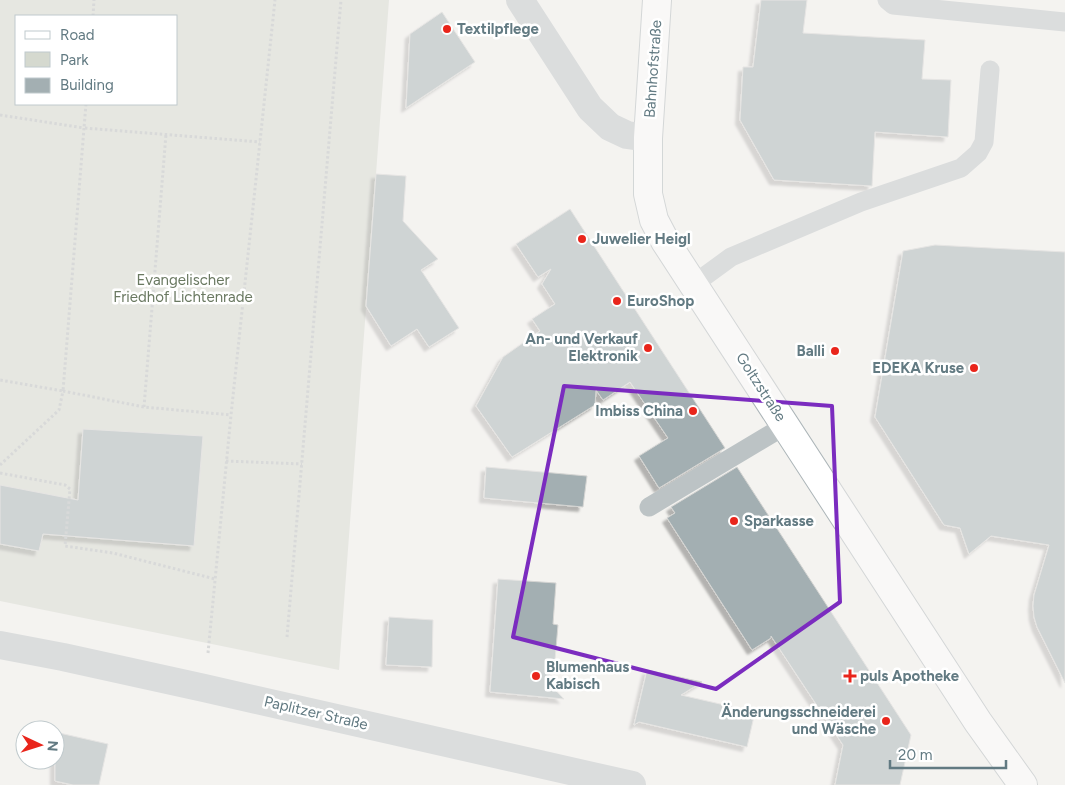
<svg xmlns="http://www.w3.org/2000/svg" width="1065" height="785" font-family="Figtree,sans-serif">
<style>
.green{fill:#d5d9cf;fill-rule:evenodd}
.building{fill:#a3afb2;stroke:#d5d5d3;filter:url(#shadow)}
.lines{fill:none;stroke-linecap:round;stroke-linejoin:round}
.secondary-casing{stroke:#acb5b8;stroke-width:30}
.path{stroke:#b6bbbc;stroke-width:3;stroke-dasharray:2.5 2.5;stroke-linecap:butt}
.lane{stroke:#bcc3c5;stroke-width:19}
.street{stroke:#bcc3c5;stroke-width:28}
.secondary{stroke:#fff;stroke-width:28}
.marked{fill:none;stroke:#7b2cbf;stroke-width:4;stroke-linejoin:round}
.poi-dot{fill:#e9251b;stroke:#fff;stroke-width:2}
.labels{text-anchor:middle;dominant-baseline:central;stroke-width:5;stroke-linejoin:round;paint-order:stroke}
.poi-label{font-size:15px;font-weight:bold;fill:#627a82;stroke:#fff;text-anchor:start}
.street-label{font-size:15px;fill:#627a82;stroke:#fff}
.park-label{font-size:15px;fill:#6a7961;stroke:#fff}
</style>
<defs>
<filter id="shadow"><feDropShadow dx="-4.5" dy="4.5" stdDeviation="1" flood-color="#0004"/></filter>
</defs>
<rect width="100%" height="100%" fill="#f4f3f0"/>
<path class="green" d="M0,0h389l-50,670 -339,-69zM16,16h160v88h-160z"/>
<g class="building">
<polygon points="761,0 807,0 803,33 925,40 922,79 951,80 948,137 875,132 872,186 774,180 740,120 743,67 753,67"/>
<polygon points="442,12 475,62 406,108 410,34"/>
<polygon points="376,174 406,176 403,221 438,259 421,270 459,328 429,347 417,329 391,346 366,306"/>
<polygon points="570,209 725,448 659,488 639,456 668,438 630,382 603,400 596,390 595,405 512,457 476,406 503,357 540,331 532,319 555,304 542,284 551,269 538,277 516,244"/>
<polygon points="935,245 1065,252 1065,683 1037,627 1034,617 1033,606 1034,595 1049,545 991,536 969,554 960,528 944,525 875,417 903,251"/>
<polygon points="83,429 203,436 194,546 43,534 39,551 0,544 0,485 78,500"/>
<polygon points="486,467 587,476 583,507 484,498"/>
<polygon points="737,467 911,735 900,785 835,785 843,745 771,636 771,638 752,650 667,518 675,513 671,507"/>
<polygon points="498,579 556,583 553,624 558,625 554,672 545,679 564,699 490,692"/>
<polygon points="389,617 433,620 432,667 386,665"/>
<polygon points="647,670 702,682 681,695 755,712 747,747 639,722 634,725"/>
<polygon points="55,732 108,744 99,785 73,785 55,781"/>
</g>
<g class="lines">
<defs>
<polyline id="secondary" points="657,0 648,138 648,194 654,220 665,241 978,722 1023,785"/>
</defs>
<use href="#secondary" class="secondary-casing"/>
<g class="path">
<polyline points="93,16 94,0"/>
<polyline points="86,104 84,128 260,142"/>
<polyline points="0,115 84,128 63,391 0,380"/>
<polyline points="144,407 166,134"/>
<polyline points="226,461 302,464"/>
<polyline points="0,465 59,410 63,391 144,407 231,415"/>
<polyline points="0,473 65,485 70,489 65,546 113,553 215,579"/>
<polyline points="287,637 341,0"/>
<polyline points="208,653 231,415 275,0"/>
</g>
<g class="lane">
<polyline points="887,0 893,5 1065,22"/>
<polyline points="694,284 731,257 861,202 961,168 978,153 984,142 990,70"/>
<polyline points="649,507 786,425"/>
</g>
<g class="street">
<polyline points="520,0 590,108 610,127 627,135 648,138"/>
<polyline points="0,645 63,657 204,688 632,785"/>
</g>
<use href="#secondary" class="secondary"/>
</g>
<path d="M0 0H1065V785H0ZM564,386l268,20 8,196 -124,87 -203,-52z" fill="#f4f3f0" fill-opacity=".55" fill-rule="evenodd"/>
<path class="marked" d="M564,386l268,20 8,196 -124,87 -203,-52z"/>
<g class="poi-dot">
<circle cx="447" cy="29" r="5"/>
<circle cx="582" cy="239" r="5"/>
<circle cx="617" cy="301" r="5"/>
<circle cx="648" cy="348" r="5"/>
<circle cx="835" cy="351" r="5"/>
<circle cx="974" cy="368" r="5"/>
<circle cx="693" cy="411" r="5"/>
<circle cx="734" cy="521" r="5"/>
<circle cx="536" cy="676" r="5"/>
<path d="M847.5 668.5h5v5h5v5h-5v5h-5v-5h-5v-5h5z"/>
<circle cx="886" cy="721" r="5"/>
</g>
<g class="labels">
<g class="poi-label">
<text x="457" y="29">Textilpflege</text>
<text x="592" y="239">Juwelier Heigl</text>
<text x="627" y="301">EuroShop</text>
<text x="638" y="339" text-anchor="end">An- und Verkauf<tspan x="638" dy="17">Elektronik</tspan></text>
<text x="825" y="351" text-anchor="end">Balli</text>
<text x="964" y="368" text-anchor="end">EDEKA Kruse</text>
<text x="683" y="411" text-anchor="end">Imbiss China</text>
<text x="744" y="521">Sparkasse</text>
<text x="546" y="667">Blumenhaus<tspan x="546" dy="17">Kabisch</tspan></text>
<text x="860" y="676">puls Apotheke</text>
<text x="876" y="712" text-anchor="end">Änderungsschneiderei<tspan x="876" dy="17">und Wäsche</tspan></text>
</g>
<g class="street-label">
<text transform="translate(653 69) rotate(-86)">Bahnhofstraße</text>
<text transform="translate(761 387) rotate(57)">Goltzstraße</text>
<text transform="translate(316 713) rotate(13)">Paplitzer Straße</text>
</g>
<g class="park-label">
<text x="183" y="280">Evangelischer<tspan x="183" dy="17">Friedhof Lichtenrade</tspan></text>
</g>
</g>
<rect x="15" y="15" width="162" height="90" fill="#ffffff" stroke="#c0cacd"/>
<rect x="25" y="31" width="25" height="8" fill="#ffffff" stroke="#c0cacd"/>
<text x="60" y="40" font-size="15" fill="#627a82">Road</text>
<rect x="25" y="52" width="25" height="15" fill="#d5d9cf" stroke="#c0cacd"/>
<text x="60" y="65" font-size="15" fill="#627a82">Park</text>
<rect x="25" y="78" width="25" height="15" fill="#a3afb2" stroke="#c0cacd"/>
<text x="60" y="90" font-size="15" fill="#627a82">Building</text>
<g transform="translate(40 745) rotate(94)"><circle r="24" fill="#ffffff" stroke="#c0cacd"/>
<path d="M0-4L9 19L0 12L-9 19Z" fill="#e9251b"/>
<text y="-8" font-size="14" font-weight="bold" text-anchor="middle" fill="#627a82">N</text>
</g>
<path d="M890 760v8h116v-8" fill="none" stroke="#627a82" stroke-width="2.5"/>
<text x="898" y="760" font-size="15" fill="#627a82" stroke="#ffffff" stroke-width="4" paint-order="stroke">20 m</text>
</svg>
